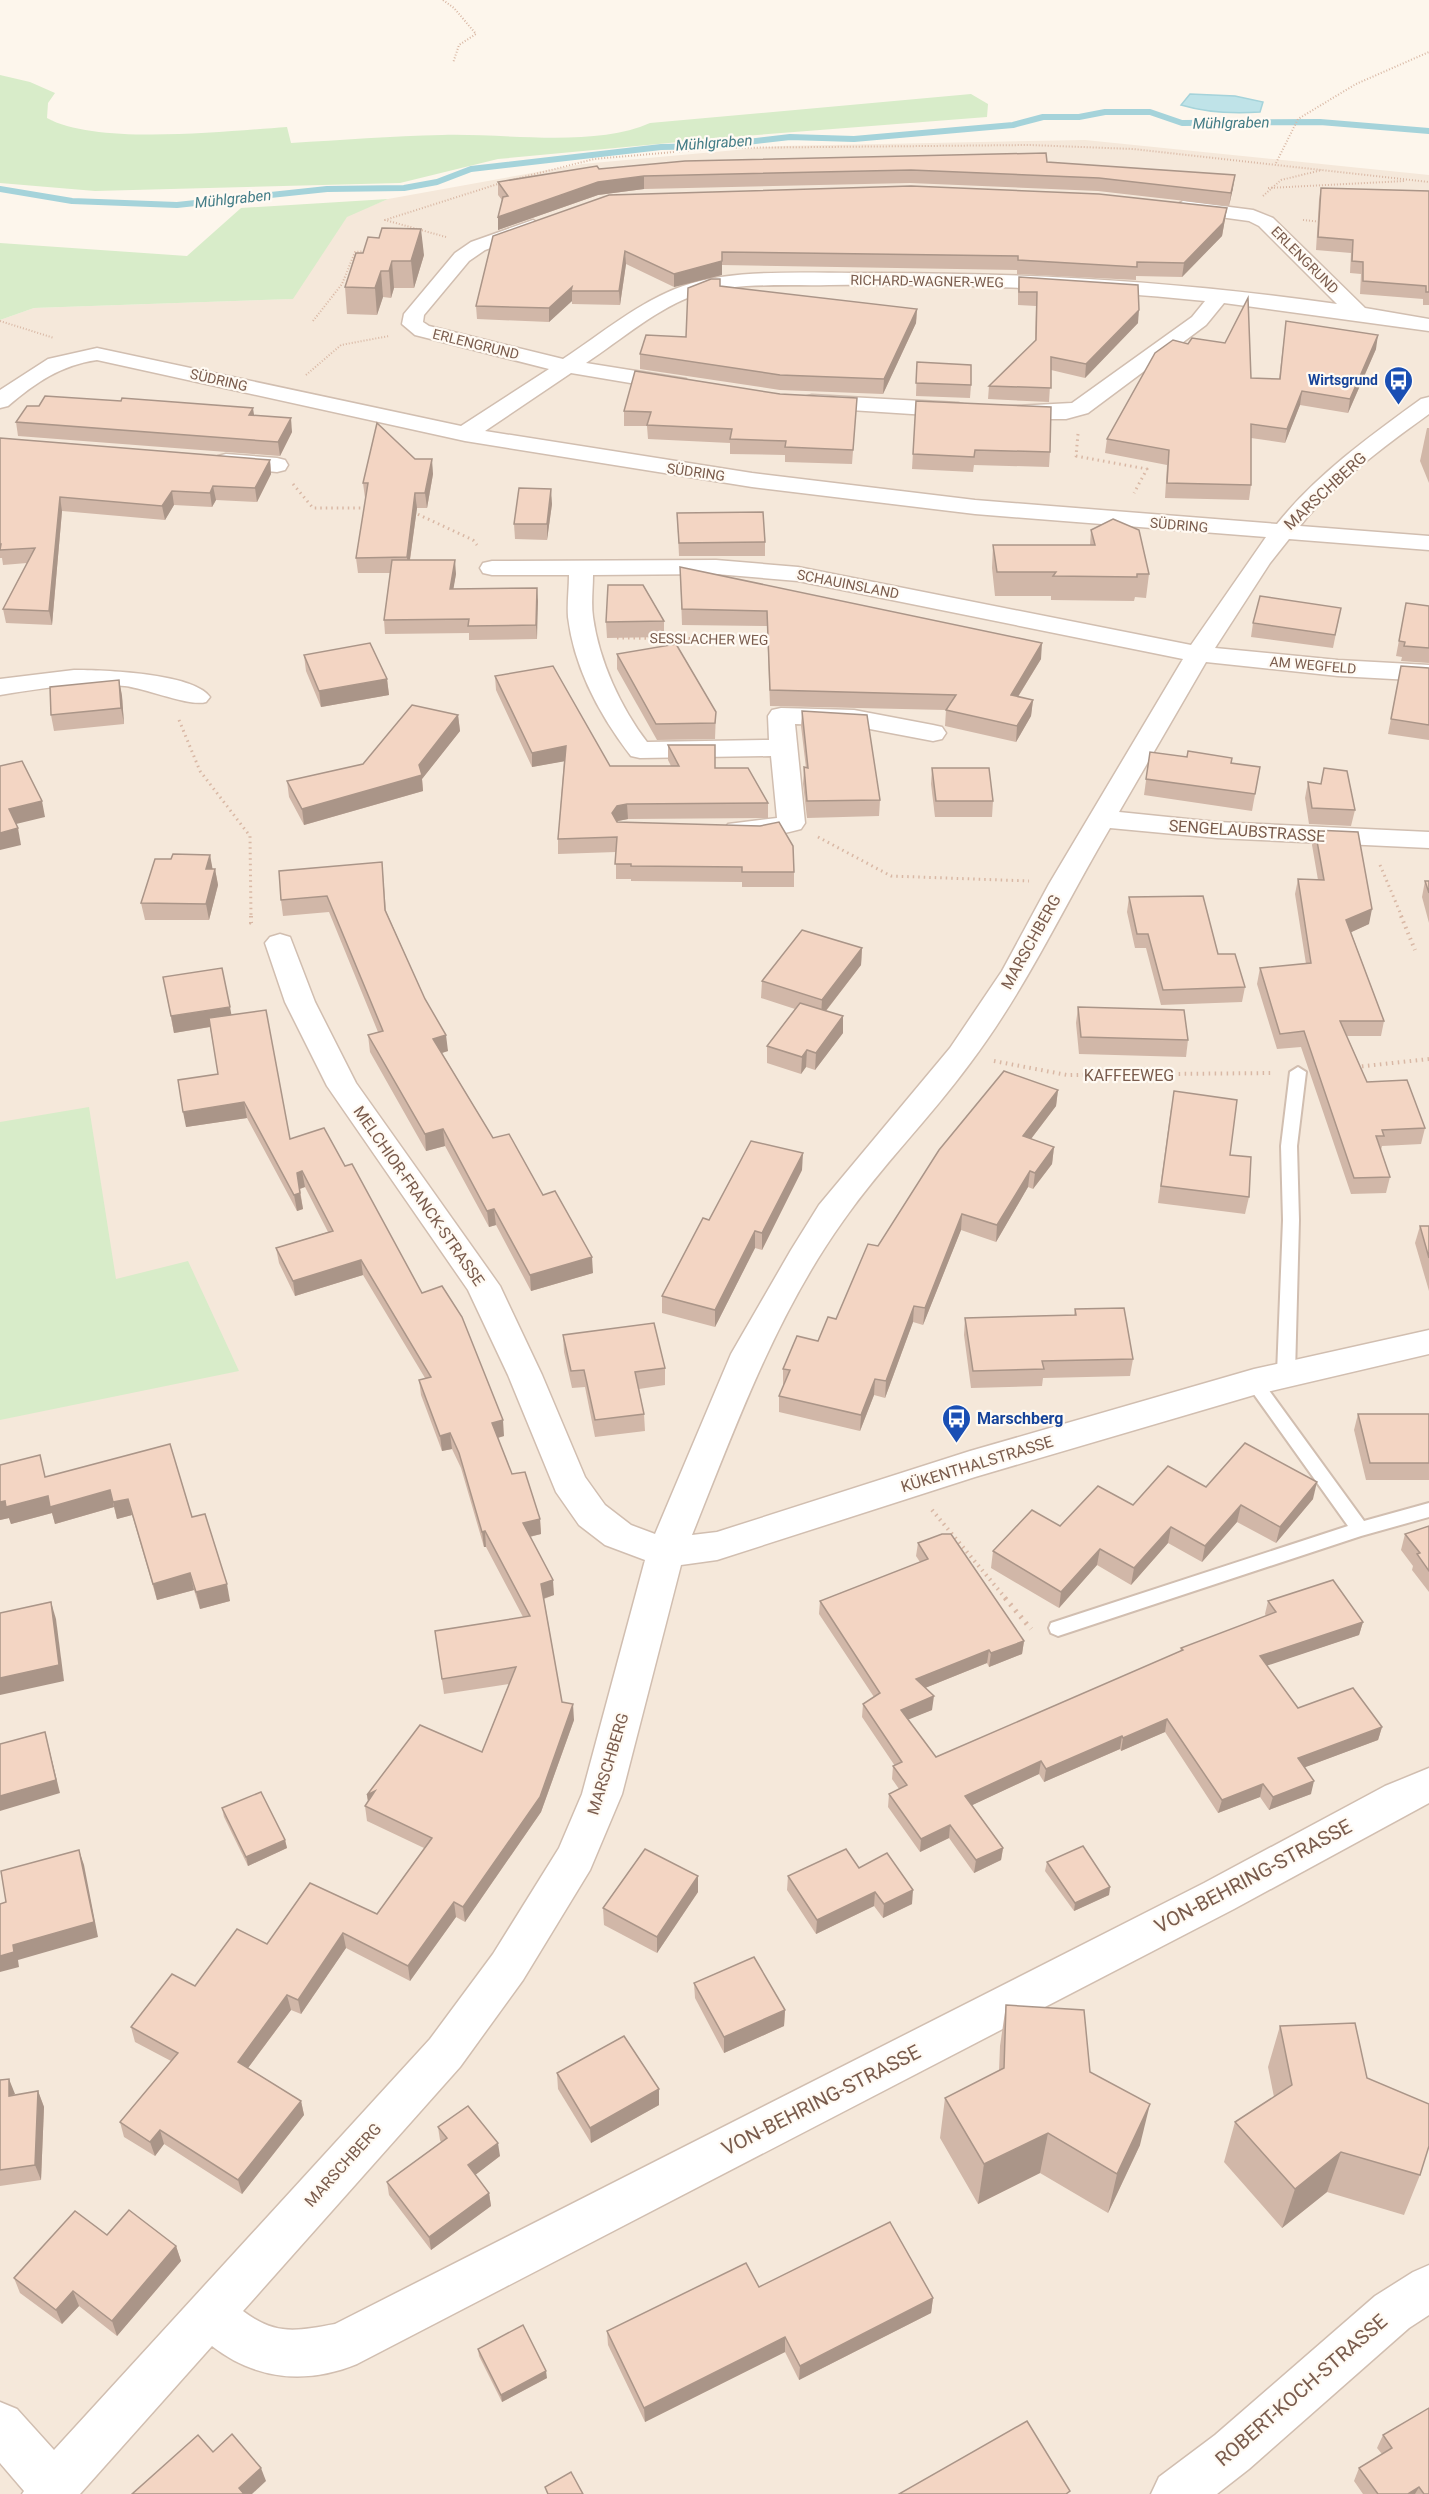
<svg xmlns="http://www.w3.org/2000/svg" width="1429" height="2494" font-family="Roboto,sans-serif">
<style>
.residential{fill:#f5e8da}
.green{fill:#d8ecc9}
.water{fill:#bfe3e8;stroke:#a5d3da;stroke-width:1.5}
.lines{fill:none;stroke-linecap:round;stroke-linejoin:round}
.stream{stroke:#a5d3da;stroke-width:6}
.service-casing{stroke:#d1beb0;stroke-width:4}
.minor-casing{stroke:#d1beb0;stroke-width:3}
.path-far3{stroke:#d9b8a5;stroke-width:2;stroke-dasharray:1 2;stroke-linecap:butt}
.path-far2{stroke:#d9b8a5;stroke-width:3;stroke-dasharray:1.5 4;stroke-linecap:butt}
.path-far1{stroke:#d9b8a5;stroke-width:4;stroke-dasharray:1.5 4.5;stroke-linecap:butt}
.path{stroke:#d9b8a5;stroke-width:5;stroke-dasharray:2 6;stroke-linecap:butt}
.service{fill:#fff;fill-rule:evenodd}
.minor{fill:#fff;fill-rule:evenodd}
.wall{fill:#d1b7a8}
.shaded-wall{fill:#aa9588}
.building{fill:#f3d5c3;stroke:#aa9588;stroke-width:1.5}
.labels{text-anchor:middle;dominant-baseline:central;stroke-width:4.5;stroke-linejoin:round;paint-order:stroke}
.far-street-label{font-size:14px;fill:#7a5c4d;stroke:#fffaf3}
.far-transit-label{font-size:14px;font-weight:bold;fill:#164399;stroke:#fffaf3;text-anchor:end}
.far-water-label{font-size:15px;font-style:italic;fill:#437c86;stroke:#fffaf3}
.street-label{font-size:16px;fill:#7a5c4d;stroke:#fffaf3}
.transit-label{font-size:16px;font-weight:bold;fill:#164399;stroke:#fffaf3;text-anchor:start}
.near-street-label{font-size:20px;fill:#7a5c4d;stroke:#fffaf3}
</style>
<rect width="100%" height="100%" fill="#fdf6ec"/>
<polygon class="residential" points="1085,140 1429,175 1429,2494 0,2494 0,320 34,308 292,299 347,216 388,199 582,164 780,146"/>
<g class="green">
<path d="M0,75l30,7 25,11 -7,10 -1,15c50,28 181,13 240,9l4,16c50,-3 101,-7 151,-8 62,-2 153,13 208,-12l321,-29 17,10 -1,13 -243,19 -246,23 -98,24 -305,8 -95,-8z"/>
<polygon points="388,199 347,217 293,299 34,308 0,320 0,243 187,256 241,208"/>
<polygon points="89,1107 116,1279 188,1261 239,1371 0,1420 0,1122"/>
</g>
<path class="water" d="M1190,94l45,2 28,6 -3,10c-27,2 -52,1 -79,-7z"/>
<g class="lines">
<polyline class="stream" points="0,189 72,201 177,205 327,189 404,188 437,182 471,169 661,147 714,146 790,137 854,139 1013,125 1043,117 1079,117 1105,112 1150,112 1182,123 1320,122 1429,131"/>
<defs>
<g id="service">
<polygon points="1298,1067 1306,1072 1297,1146 1299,1220 1295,1374 1292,1378 1280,1378 1277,1374 1283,1220 1281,1146 1290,1072"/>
<polygon points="1254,1376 1260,1378 1364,1521 1429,1503 1429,1517 1361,1536 1058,1636 1051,1633 1049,1628 1051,1623 1348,1526 1248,1386 1245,1382 1248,1378"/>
</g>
<g id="minor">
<path d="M1183,201l70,9 20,8 92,90 64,11v12l-205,-28 -18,22 -118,88 -22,6h-59l-8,-2 -3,-5 3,-5 73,-4 120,-86 13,-16c-125,-13 -250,-17 -376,-16 -39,1 -94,-3 -131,9 -40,13 -77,46 -112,69l100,16 3,5 -3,5 -8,2 -107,-18 -86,58 267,42 223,27 302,24c39,-49 93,-88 144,-125l8,-2v17c-43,31 -96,70 -129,112l129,10v14l-140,-11 -19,24 -55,85 123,12 91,5v16l-91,-5 -132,-14 -87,150 98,10 212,10v16l-212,-10 -107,-10c-46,78 -84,161 -139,234 -40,55 -89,103 -128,159 -68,95 -108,207 -151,314l25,-3 253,-81 284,-82 175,-39v24l-175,41 -279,82 -258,83 -36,5 -59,229 -32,76 -67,110 -63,87 -217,244c33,25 53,20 92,13l869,-441 181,-97 44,-18v35l-195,106 -877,455c-51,21 -101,16 -145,-18l-132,148h-58l2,-3 -24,-28v-61l17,7 37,41 376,-411 63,-85 66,-106 23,-54 63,-234 -40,-15 -26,-20 -23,-33 -48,-117 -40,-85 -141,-204 -42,-84 -20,-59 5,-6 10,-3 10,3 25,65 41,81 144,203 42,89 43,102 20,28 26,20 24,9 76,-180 60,-104 28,-45 131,-157 52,-77 47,-87 134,-225 -385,-78 -82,-7 -123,1c0,14 -2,28 0,42 6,44 28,91 54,125l122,-2 -1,-24 4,-6 9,-2 73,2 79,15 9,2 4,6 -4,6 -9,2 -79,-15 -59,-2 10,99 -4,6c-24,6 -48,13 -73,7l-4,-6 4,-6 49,-6 -6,-62 -131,2 -9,-2c-31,-40 -57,-89 -63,-139 -1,-14 1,-28 1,-42h-77l-9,-2 -3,-5 3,-5 9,-2 224,-1 82,7 393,78 75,-108 -291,-23 -223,-27 -287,-46 -368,-81c-36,5 -62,23 -89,46l-8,2v-18l48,-31 49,-11 364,78 88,-57 -134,-34 -13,-11 2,-10 51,-61 16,-11 62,-22 10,6 -3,4 -55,20 -16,11 -45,54 -1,7 6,4 134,33c38,-25 77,-58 120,-73 47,-17 121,-13 171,-13 162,-1 323,8 483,31l-78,-78 -10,-5 -73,-10 -3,-4z"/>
<polygon points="812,395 958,403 966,405 969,410 966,415 958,417 804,407 801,402 804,397"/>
<polygon points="226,454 277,458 285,460 288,465 285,470 277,472 218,466 215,461 218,456"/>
<path d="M74,670c29,0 119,3 136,27l-4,5c-16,5 -58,-13 -81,-16 -42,-4 -84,2 -125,9v-16z"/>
<polygon points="1429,2265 1429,2315 1409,2328 1249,2469 1217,2494 1151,2494 1159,2477 1215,2435 1375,2296 1413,2272"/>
</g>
</defs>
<use href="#service" class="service-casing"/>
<use href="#minor" class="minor-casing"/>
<g class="path-far3">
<polyline points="443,0 454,8 476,34 459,45 453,63"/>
<polyline points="1276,163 1298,119 1356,84 1429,52"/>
<polyline points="508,181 594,159 720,148 1030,145 1133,149 1429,182"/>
<polyline points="1268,188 1405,181"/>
<polyline points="1263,196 1281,180 1322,170"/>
<polyline points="1303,220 1323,222"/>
<polyline points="446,237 385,220 501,183"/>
<polyline points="0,321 54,338"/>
<polyline points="313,321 342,284 355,252 366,251"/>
<polyline points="306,375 341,345 389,336"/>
</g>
<g class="path-far2">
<polyline points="1078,434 1076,456 1147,469 1134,493"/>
<polyline points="293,484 313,508 367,508"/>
<polyline points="413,512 473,540 477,545"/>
<polyline points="617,638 771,639"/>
<polyline points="179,720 200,771 250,836 251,917"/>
<polyline points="818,837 891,876 1029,881"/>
<polyline points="1380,865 1402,917"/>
</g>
<g class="path-far1">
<polyline points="251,916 251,923 255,926"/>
<polyline points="1401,916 1415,950"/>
<polyline points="994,1061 1067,1075 1271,1073"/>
<polyline points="1356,1067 1429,1059"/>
<polyline points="932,1510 1007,1600"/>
</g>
<polyline class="path" points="1005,1598 1031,1629"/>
<use href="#service" class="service"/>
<use href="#minor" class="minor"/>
</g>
<g class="wall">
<polygon points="1047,162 1233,188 1229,206 1098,191 910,183 644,189 598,195 498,230 498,217 502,200 498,195 498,182 599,169"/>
<polygon points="1321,188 1429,191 1429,305 1423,305 1423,299 1360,294 1361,274 1350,273 1351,253 1316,250 1319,200"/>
<polygon points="1227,208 1222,236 1182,277 1136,276 1136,280 1017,274 1017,270 722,265 722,275 674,287 626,264 620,305 572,304 572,301 549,322 477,319 476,306 493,236"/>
<polygon points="356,253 424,255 414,288 394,288 391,298 383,297 377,315 347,314 345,287"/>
<polygon points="1019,277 1138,323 1085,378 1051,370 1049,402 988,399 989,386 1035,341 1036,306 1018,305 1018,290"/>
<polygon points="720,287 917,309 916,323 883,394 780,390 640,369 640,354 686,337"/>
<polygon points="1286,321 1376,349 1348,413 1300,405 1285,443 1251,438 1251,485 1249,500 1165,498 1167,465 1105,453 1107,439 1251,378 1279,379"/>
<polygon points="917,362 971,385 970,398 916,396"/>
<polygon points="916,401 1050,452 1049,467 974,465 973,472 912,469"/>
<polygon points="624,411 856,412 852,464 785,462 785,455 730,454 730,443 648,439 647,426 624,426"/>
<polygon points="254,416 292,432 280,456 18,436 16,422"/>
<polygon points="1427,428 1429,428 1429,483 1420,461"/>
<polygon points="0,438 270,460 271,474 257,502 216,500 212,507 174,505 165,520 62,511 52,625 6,623 3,609 27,563 3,565 2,558 0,558"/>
<polygon points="415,459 433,474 427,508 417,508 410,560 456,574 453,589 537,588 537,639 469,640 469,633 385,634 384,620 390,573 358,573 356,558 366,498 365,498 363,483"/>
<polygon points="552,504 547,540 515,539 514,524"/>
<polygon points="677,513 765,542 765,556 679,556"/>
<polygon points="1091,530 1149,574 1146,598 1135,597 1134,601 1051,600 1051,596 995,596 992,568 993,545 1090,545"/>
<polygon points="680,567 1041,659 1018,697 1033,700 1031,716 1016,742 945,726 946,710 770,706 767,626 682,625"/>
<polygon points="1406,603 1429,606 1429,663 1401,661 1402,657 1396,656"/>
<polygon points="1341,608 1333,648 1251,637 1253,623"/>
<polygon points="664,621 664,637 607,638 606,622"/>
<polygon points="617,654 716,712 715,739 657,740 617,669"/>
<polygon points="304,655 387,679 389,695 321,707 306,671"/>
<polygon points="1401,666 1429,668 1429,740 1388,734"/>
<polygon points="495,676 610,766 671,766 668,760 668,745 715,768 768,803 768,818 628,819 618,821 617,822 794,872 794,887 742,887 742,882 631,881 631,879 616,879 616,852 558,854 558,839 564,761 532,767 496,690"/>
<polygon points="119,680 122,696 124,724 54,731 51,715"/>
<polygon points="802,711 880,800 879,816 807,818 803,784 804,767 806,768 801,726"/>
<polygon points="458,715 460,731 422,779 423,791 304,825 289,797 287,781 363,764"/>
<polygon points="1150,752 1260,767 1252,811 1144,795"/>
<polygon points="932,768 993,801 992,817 935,817 931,784"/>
<polygon points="1324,768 1355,810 1351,826 1309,824 1305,798 1308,782 1321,784"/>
<polygon points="1315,830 1369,924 1351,932 1384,1021 1381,1036 1347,1036 1367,1082 1425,1128 1421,1144 1382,1146 1381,1150 1390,1177 1386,1193 1351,1194 1301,1047 1277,1049 1257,984 1260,968 1306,964 1295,894 1298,879 1318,880 1312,845"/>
<polygon points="210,855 212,869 215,869 218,885 209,920 145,920 141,903 171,859"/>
<polygon points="382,862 386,911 448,1051 442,1053 493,1138 543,1195 593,1273 531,1291 496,1225 489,1227 445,1146 426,1151 370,1052 368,1035 378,1032 329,912 283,916 281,900"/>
<polygon points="1425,881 1429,881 1429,923 1422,897"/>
<polygon points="1129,897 1245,987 1242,1002 1161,1005 1146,948 1135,948 1127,912"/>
<polygon points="862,948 861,965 826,1011 843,1033 815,1070 806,1067 801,1074 767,1063 767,1046 795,1009 761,998 762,981"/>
<polygon points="163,977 231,1015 290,1139 345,1166 422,1293 504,1436 498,1438 512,1474 540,1519 541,1534 530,1537 554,1595 544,1599 562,1702 574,1720 541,1812 465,1922 456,1917 410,1981 346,1948 301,2014 291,2010 248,2068 301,2101 304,2115 242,2194 164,2144 155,2156 124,2137 120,2122 171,2061 135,2042 131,2027 195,1986 267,1944 377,1914 424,1848 367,1821 365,1806 368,1801 367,1795 482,1752 509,1684 444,1694 435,1631 523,1617 486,1547 484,1547 461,1468 452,1449 442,1451 421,1395 419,1380 425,1378 363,1275 295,1296 279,1263 276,1248 328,1232 305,1187 300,1189 303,1209 297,1211 247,1118 186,1127 218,1074 210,1027 174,1033"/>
<polygon points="1078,1007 1188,1040 1186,1057 1079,1054 1076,1023"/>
<polygon points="1058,1090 1056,1106 1031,1139 1054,1147 1052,1164 1033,1189 1028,1187 996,1242 961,1230 923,1325 913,1322 885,1398 874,1395 860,1431 779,1412 779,1396 784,1386 783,1385 783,1369 818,1341 836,1319 878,1246"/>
<polygon points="1171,1108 1249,1197 1245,1214 1158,1203"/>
<polygon points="802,1170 762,1250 755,1248 715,1327 662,1313 662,1296 709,1220"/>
<polygon points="1420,1226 1429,1226 1429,1291 1415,1243"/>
<polygon points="1075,1309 1133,1359 1130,1376 1043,1378 1042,1386 971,1388 964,1335 965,1318 1074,1315"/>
<polygon points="563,1335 665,1368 665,1385 639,1389 644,1414 645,1431 595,1437 585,1387 572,1388 564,1352"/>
<polygon points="1358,1414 1429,1414 1429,1480 1366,1480 1354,1430"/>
<polygon points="0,1465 45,1477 192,1517 230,1601 200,1609 194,1590 157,1600 132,1515 117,1519 114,1507 55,1524 52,1513 11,1524 9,1518 0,1520"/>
<polygon points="1206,1487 1313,1499 1276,1543 1237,1522 1202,1562 1168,1543 1131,1585 1097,1565 1059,1608 991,1568 993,1551 1060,1526 1133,1505"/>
<polygon points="1429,1526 1429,1592 1412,1570 1413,1566 1401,1550 1405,1534"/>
<polygon points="918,1543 1024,1641 1022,1654 989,1667 987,1663 925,1688 932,1710 908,1719 936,1757 1180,1652 1181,1648 1266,1616 1265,1614 1268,1601 1363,1622 1359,1635 1267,1665 1298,1708 1382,1727 1378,1740 1305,1767 1311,1794 1269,1810 1260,1797 1218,1813 1165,1732 1121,1751 1120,1749 1044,1782 1039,1774 972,1805 1003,1848 1001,1860 974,1873 949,1838 920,1852 888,1807 889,1794 899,1789 892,1779 893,1766 895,1766 862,1717 863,1704 874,1697 819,1614 820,1601 920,1562 916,1556"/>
<polygon points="222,1808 285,1840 287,1848 248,1866 224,1817"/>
<polygon points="1047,1862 1110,1887 1109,1895 1074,1911 1045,1871"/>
<polygon points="859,1868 912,1904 883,1918 874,1906 816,1934 787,1890 788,1876"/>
<polygon points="698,1892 657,1953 604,1925 603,1908"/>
<polygon points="694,1983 785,2010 784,2026 724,2053 695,1998"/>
<polygon points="1006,2005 1090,2072 1140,2145 1108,2213 1040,2173 978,2204 940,2138 945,2098 999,2071 1000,2046"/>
<polygon points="1280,2026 1367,2078 1420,2175 1404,2215 1327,2192 1282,2228 1224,2162 1235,2122 1274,2097 1268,2067"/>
<polygon points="557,2073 659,2089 659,2105 591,2143 558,2089"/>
<polygon points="0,2080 15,2095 38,2091 44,2107 41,2180 0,2186"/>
<polygon points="438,2127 500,2156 475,2175 489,2193 491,2206 431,2250 389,2195 387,2182 441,2142 440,2140"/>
<polygon points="107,2235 176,2246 181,2261 117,2336 79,2306 62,2324 20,2293 14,2278"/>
<polygon points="759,2287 933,2298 931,2313 799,2380 785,2352 645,2422 608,2345 607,2331"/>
<polygon points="478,2349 547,2378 502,2402 479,2356"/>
<polygon points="1383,2435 1429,2494 1363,2494 1354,2481 1359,2468 1382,2454 1377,2448"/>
</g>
<g class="shaded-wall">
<polygon points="1235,175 1233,188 1229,206 1231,193"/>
<polygon points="644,176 644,189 598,195 498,230 498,217 598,182"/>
<polygon points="1227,208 1222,236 1182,277 1184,263"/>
<polygon points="421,229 424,255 414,288 411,261"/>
<polygon points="625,251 626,264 620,305 619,291"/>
<polygon points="722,252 722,275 674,287 674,274"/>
<polygon points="392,261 394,288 391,298 389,271"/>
<polygon points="381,271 383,297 377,315 375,288"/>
<polygon points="572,287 572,301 549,322 549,308"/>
<polygon points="917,309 916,323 883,394 884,379"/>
<polygon points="1139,310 1138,323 1085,378 1086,364"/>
<polygon points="1378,335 1376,349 1348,413 1350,399"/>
<polygon points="1302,391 1300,405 1285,443 1287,429"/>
<polygon points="253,408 255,421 249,415"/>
<polygon points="291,418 292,432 280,456 278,442"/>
<polygon points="432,459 433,474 427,508 425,493"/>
<polygon points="270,460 271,474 257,502 255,488"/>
<polygon points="213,486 216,500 212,507 210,493"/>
<polygon points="551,489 552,504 547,540 547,524"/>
<polygon points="172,491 174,505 165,520 162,506"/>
<polygon points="415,493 417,508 408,573 407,557"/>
<polygon points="60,497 62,511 52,625 49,611"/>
<polygon points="455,560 456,574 451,603 450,589"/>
<polygon points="537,588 538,601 537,639 536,625"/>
<polygon points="1042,643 1041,659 1009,711 1011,695"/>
<polygon points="387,679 389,695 321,707 319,691"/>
<polygon points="119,680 122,696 124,724 121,708"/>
<polygon points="1033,700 1031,716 1016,742 1017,726"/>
<polygon points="458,715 460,731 422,779 423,791 304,825 302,809 419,765"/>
<polygon points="566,746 566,761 532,767 532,753"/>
<polygon points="42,801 45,817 12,825 9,809"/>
<polygon points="627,804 628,819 618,821 612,828 612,813 617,806"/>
<polygon points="18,828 21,845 0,850 0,833"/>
<polygon points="210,855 213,871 206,869"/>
<polygon points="215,869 218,885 209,920 206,904"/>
<polygon points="1372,909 1369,924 1343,936 1346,920"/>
<polygon points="862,948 861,965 821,1017 822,1000"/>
<polygon points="230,1007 233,1023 174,1033 171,1016"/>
<polygon points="843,1016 843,1033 815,1070 816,1053"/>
<polygon points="446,1035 448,1051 435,1055 433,1039"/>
<polygon points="807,1050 806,1067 801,1074 802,1057"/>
<polygon points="1058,1090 1056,1106 1021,1152 1023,1136"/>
<polygon points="244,1102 247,1118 186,1127 183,1112"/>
<polygon points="443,1129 445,1146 426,1151 425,1134"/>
<polygon points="1054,1147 1052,1164 1033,1189 1035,1173"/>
<polygon points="803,1153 802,1170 762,1250 762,1233"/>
<polygon points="302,1171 305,1187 299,1189 297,1173"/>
<polygon points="1030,1171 1028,1187 996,1242 997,1225"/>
<polygon points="300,1193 303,1209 297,1211 294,1195"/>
<polygon points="494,1209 496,1225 489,1227 487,1211"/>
<polygon points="962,1214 961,1230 923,1325 925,1308"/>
<polygon points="755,1231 755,1248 715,1327 715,1310"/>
<polygon points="592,1257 593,1273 531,1291 530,1275"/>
<polygon points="361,1260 363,1275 295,1296 293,1281"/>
<polygon points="914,1306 913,1322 885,1398 886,1381"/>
<polygon points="875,1379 874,1395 860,1431 861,1415"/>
<polygon points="503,1420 504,1436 493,1439 492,1423"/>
<polygon points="450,1433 452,1449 442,1451 440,1436"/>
<polygon points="1317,1482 1313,1499 1276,1543 1280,1527"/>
<polygon points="110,1490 114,1507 55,1524 52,1513 11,1524 9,1518 0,1520 0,1502 48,1496"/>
<polygon points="128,1499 132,1515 117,1519 113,1502"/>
<polygon points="1241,1505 1237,1522 1202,1562 1205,1546"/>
<polygon points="540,1519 541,1534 524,1538 523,1523"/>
<polygon points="1171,1527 1168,1543 1131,1585 1134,1568"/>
<polygon points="485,1531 486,1547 484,1547 482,1532"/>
<polygon points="1100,1549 1097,1565 1059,1608 1061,1592"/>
<polygon points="190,1573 194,1590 157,1600 153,1584"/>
<polygon points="553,1580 554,1595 542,1599 541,1584"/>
<polygon points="227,1584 230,1601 200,1609 196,1592"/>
<polygon points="51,1602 56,1619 64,1681 0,1695 0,1678"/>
<polygon points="1363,1622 1359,1635 1257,1669 1260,1656"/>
<polygon points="1024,1641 1022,1654 989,1667 991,1653"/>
<polygon points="989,1650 987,1663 915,1692 916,1679"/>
<polygon points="934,1696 932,1710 900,1723 901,1710"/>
<polygon points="573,1704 574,1720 541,1812 465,1922 463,1907"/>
<polygon points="1167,1719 1165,1732 1121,1751 1123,1738"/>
<polygon points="1382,1727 1378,1740 1295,1771 1298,1758"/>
<polygon points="45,1732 60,1793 0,1811 0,1796"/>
<polygon points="1122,1736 1120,1749 1044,1782 1046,1769"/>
<polygon points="1041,1761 1039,1774 964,1809 965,1796"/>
<polygon points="1314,1781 1311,1794 1269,1810 1273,1797"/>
<polygon points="1263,1784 1260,1797 1218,1813 1222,1800"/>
<polygon points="375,1791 369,1808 367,1795"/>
<polygon points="950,1825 949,1838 920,1852 921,1839"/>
<polygon points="285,1840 287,1848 248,1866 246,1857"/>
<polygon points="1003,1848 1001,1860 974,1873 976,1860"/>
<polygon points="79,1850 84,1865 98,1937 18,1960 19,1967 0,1972 0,1956 13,1945"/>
<polygon points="698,1876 698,1892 657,1953 657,1937"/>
<polygon points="1110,1887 1109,1895 1074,1911 1075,1903"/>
<polygon points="913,1890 912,1904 883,1918 884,1904"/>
<polygon points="875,1892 874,1906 816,1934 817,1920"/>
<polygon points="454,1902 456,1917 410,1981 408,1966"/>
<polygon points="343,1933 346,1948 301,2014 298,2000"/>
<polygon points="287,1995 291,2010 242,2076 238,2062"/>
<polygon points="785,2010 784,2026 724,2053 724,2037"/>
<polygon points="9,2079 15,2094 9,2096"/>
<polygon points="659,2089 659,2105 591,2143 590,2128"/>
<polygon points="38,2091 44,2107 41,2180 35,2165"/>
<polygon points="301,2101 304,2115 242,2194 238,2180"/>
<polygon points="1150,2104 1140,2145 1108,2213 1117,2174"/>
<polygon points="160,2130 164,2144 155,2156 150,2142"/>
<polygon points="1048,2133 1040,2173 978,2204 984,2164"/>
<polygon points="498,2143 500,2156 470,2179 468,2165"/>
<polygon points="1341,2152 1327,2192 1282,2228 1295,2189"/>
<polygon points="489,2193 491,2206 431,2250 429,2237"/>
<polygon points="176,2246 181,2261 117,2336 112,2321"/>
<polygon points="73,2291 79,2306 62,2324 56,2310"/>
<polygon points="933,2298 931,2313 799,2380 800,2366"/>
<polygon points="785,2337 785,2352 645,2422 644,2408"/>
<polygon points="546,2371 547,2378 502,2402 501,2395"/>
<polygon points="261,2468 266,2481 252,2494 241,2494 239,2488"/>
<polygon points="1419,2487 1415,2494 1408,2494"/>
</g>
<g class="building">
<polygon points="1046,153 1047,162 1235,175 1231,193 1099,178 911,170 644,176 598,182 498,217 503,197 508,196 498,182 597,166 599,169 685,161"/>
<polygon points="911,186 1099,194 1227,208 1223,223 1184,263 1137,262 1137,267 1018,260 1018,256 722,252 722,261 674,274 625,251 619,291 571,291 572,287 549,308 476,306 493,236 609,195"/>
<polygon points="1321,188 1429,191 1429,292 1426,292 1426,286 1363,281 1363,262 1352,261 1353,240 1318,237"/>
<polygon points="382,228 421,229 411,261 392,261 389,271 381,271 375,288 345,287 356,253 363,253 368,237 379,238"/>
<polygon points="1019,277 1138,285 1139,310 1086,364 1051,357 1051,388 989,386 1036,340 1037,292 1019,292"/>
<polygon points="711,279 720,279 720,286 917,309 884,379 780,375 640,354 646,335 686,337 688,288"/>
<polygon points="1248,298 1251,378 1280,379 1286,321 1378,335 1350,399 1302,391 1287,429 1251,424 1251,485 1167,483 1169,450 1107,439 1155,353 1173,340 1188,344 1192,338 1225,343"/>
<polygon points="917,362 971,365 971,385 916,383"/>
<polygon points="635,371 780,394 857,398 853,450 785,447 786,441 730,439 732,429 647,425 651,412 624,411"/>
<polygon points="45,396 121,401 122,398 253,408 249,415 291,418 278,442 16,422 27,406 39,406"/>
<polygon points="916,401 1051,407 1050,452 975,450 974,457 913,454"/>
<polygon points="377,423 415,459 432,459 425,493 415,493 407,557 356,558 368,483 363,483"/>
<polygon points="0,438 270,460 255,488 213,486 210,493 172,491 162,506 60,497 49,611 3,609 35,548 0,550 1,544 0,544"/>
<polygon points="519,488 551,489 547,524 514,524"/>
<polygon points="763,512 765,542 679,543 677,513"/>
<polygon points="1113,519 1139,530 1149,574 1137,574 1137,577 1053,576 1056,572 997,572 993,545 1095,545 1091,530"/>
<polygon points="392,560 455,560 450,589 537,588 536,625 468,626 469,619 384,620"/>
<polygon points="680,567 1042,643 1011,695 1033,700 1017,726 946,710 956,695 770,690 767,611 682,609"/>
<polygon points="608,585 643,585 664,621 606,622"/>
<polygon points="1260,596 1341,608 1335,635 1253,623"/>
<polygon points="1406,603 1429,606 1429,648 1404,646 1405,642 1399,641"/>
<polygon points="370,643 387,679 319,691 304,655"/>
<polygon points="676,644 716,712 715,723 656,724 617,654"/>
<polygon points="553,666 610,766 679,766 668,745 715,745 715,768 748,768 768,803 627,804 617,806 612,813 617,822 760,826 779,822 793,846 794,872 742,872 742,867 631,866 631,864 615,864 617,837 558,839 566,746 532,753 495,676"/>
<polygon points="1401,666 1429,668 1429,725 1391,719"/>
<polygon points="119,680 121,708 51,715 50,687"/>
<polygon points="412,705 458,715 419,765 422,775 302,809 287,781 363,764"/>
<polygon points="802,711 867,715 880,800 807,801 804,767 808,768"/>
<polygon points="1188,751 1232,758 1231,763 1260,767 1255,794 1146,779 1150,752 1187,757"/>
<polygon points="22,761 42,801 9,809 18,828 0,833 0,766"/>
<polygon points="932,768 989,768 993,801 936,801"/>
<polygon points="1324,768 1347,771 1355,810 1312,808 1308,782 1321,784"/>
<polygon points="1315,830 1358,832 1372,909 1346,920 1384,1021 1340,1021 1367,1082 1407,1080 1425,1128 1382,1130 1384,1136 1376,1136 1390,1177 1354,1178 1304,1031 1280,1034 1260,968 1311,963 1298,879 1324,880"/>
<polygon points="173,854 210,855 206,869 215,869 206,904 141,903 155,859 171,859"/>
<polygon points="382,862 385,910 425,999 446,1035 433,1039 493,1138 509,1134 543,1195 555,1191 592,1257 530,1275 494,1209 487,1211 443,1129 425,1134 368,1035 383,1031 327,896 281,900 279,871"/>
<polygon points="1425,881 1429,881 1429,893"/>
<polygon points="1203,896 1218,954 1235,954 1245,987 1163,990 1148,934 1137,934 1129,897"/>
<polygon points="802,930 862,948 822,1000 762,981"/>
<polygon points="222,968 230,1007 171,1016 163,977"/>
<polygon points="800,1003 843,1016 816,1053 807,1050 802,1057 767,1046"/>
<polygon points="1078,1007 1184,1010 1188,1040 1081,1037"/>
<polygon points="266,1010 290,1139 324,1128 345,1166 352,1164 422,1293 442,1286 462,1317 503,1420 492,1423 512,1474 525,1472 540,1519 523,1523 553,1580 541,1584 562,1702 573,1704 540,1797 463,1907 454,1902 408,1966 343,1933 298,2000 287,1995 238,2062 301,2101 238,2180 160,2130 150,2142 120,2122 178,2053 131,2027 172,1974 195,1986 237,1929 267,1944 310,1883 377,1914 432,1838 365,1806 375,1791 367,1795 420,1725 482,1752 516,1667 442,1679 435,1631 530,1616 485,1531 482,1532 459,1453 450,1433 440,1436 419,1380 431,1377 361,1260 293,1281 276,1248 333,1231 302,1171 297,1173 300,1193 294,1195 244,1102 183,1112 178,1080 218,1074 209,1018"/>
<polygon points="1004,1071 1058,1090 1023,1136 1054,1147 1035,1173 1030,1171 997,1225 962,1214 925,1308 914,1306 886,1381 875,1379 861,1415 779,1396 790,1370 783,1369 797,1336 818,1341 828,1317 836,1319 868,1244 878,1246 939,1150"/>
<polygon points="1174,1091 1237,1100 1230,1155 1251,1157 1249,1197 1161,1186"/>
<polygon points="751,1141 803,1153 762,1233 755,1231 715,1310 662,1296 703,1218 709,1220"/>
<polygon points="1420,1226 1429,1226 1429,1258"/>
<polygon points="1124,1308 1133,1359 1042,1361 1044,1369 973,1371 965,1318 1076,1315 1075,1309"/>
<polygon points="654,1323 665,1368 635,1372 644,1414 595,1420 584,1370 571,1371 563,1335"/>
<polygon points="1358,1414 1429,1414 1429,1463 1370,1463"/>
<polygon points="1245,1443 1317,1482 1280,1527 1241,1505 1205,1546 1171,1527 1134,1568 1100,1549 1061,1592 993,1551 1032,1510 1060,1526 1098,1486 1133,1505 1168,1466 1206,1487"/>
<polygon points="170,1444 192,1517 205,1514 227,1584 196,1592 190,1573 153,1584 128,1499 113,1502 110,1490 50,1507 48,1496 6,1507 5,1501 0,1502 0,1465 40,1455 45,1477"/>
<polygon points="1429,1526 1429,1571 1417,1554 1420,1553 1405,1534"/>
<polygon points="942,1534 951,1534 1024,1641 991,1653 989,1650 916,1679 934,1696 901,1710 936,1757 1183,1650 1181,1648 1276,1612 1268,1601 1333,1580 1363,1622 1260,1656 1298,1708 1353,1688 1382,1727 1298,1758 1314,1781 1273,1797 1263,1784 1222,1800 1167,1719 1123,1738 1122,1736 1046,1769 1041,1761 965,1796 1003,1848 976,1860 950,1825 921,1839 889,1794 907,1785 893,1766 902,1762 863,1704 880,1693 820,1601 928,1559 918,1543"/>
<polygon points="51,1602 59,1665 0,1678 0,1613"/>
<polygon points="45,1732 56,1780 0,1796 0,1744"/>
<polygon points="261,1792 285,1840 246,1857 222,1808"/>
<polygon points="1083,1846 1110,1887 1075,1903 1047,1862"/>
<polygon points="645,1849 698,1876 657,1937 603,1908"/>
<polygon points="846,1849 859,1868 887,1853 913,1890 884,1904 875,1892 817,1920 788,1876"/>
<polygon points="79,1850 94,1922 13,1945 14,1952 0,1956 0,1904 6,1902 1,1871"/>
<polygon points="754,1957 785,2010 724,2037 694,1983"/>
<polygon points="1006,2005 1084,2010 1090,2072 1150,2104 1117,2174 1048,2133 984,2164 945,2098 1004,2068"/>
<polygon points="1355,2023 1367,2078 1429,2104 1429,2146 1420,2175 1341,2152 1295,2189 1235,2122 1292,2085 1280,2026"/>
<polygon points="624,2036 659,2089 590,2128 557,2073"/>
<polygon points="9,2079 9,2096 38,2091 35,2165 0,2170 0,2080"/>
<polygon points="468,2106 498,2143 468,2165 489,2193 429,2237 387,2182 447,2138 438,2127"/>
<polygon points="129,2210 176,2246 112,2321 73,2291 56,2310 14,2278 75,2211 107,2235"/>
<polygon points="890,2222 933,2298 800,2366 785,2337 644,2408 607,2331 746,2263 759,2287"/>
<polygon points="523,2325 546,2371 501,2395 478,2349"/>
<polygon points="1429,2408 1429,2494 1424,2494 1419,2487 1408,2494 1378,2494 1359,2468 1392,2448 1383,2435"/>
<polygon points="1027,2421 1070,2491 1066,2494 899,2494"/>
<polygon points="232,2434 261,2468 239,2488 244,2494 132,2494 198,2435 213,2452"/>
<polygon points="571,2472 583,2494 548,2494 545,2487"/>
</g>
<defs>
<symbol id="bus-pin" viewBox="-11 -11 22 30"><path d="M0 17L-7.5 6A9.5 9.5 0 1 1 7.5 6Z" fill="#1a4fb4" stroke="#fffaf3"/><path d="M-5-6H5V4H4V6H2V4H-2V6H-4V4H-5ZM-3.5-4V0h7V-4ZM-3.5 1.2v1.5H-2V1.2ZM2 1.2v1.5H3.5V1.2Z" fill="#fff"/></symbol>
</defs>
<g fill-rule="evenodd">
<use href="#bus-pin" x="1382" y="364" width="33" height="45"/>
<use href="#bus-pin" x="940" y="1402" width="33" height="45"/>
</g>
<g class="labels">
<g class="far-street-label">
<text transform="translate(1305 260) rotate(45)">ERLENGRUND</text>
<text transform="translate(927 281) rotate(1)">RICHARD-WAGNER-WEG</text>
<text transform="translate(476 344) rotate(14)">ERLENGRUND</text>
<text transform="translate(219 380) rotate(13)">SÜDRING</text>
<text transform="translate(696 472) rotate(8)">SÜDRING</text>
<text transform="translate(1179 525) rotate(5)">SÜDRING</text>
<text transform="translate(848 584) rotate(11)">SCHAUINSLAND</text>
<text transform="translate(709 639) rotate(1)">SESSLACHER WEG</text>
<text transform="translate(1313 665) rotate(5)">AM WEGFELD</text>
</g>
<g class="far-transit-label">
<text x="1378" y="380">Wirtsgrund</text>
</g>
<g class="far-water-label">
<text transform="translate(1231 123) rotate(-1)">Mühlgraben</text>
<text transform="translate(714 143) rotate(-4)">Mühlgraben</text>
<text transform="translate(233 199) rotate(-6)">Mühlgraben</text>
</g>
<g class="street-label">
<text transform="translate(1325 491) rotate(-43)">MARSCHBERG</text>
<text transform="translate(1247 831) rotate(4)">SENGELAUBSTRASSE</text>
<text transform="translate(1031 942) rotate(-61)">MARSCHBERG</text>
<text x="1129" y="1075">KAFFEEWEG</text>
<text transform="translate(419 1196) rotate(55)">MELCHIOR-FRANCK-STRASSE</text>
<text transform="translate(977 1464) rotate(-17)">KÜKENTHALSTRASSE</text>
<text transform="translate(608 1764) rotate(-73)">MARSCHBERG</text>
<text transform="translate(343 2165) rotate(-48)">MARSCHBERG</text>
</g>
<g class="transit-label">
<text x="977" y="1418">Marschberg</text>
</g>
<g class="near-street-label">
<text transform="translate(1253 1876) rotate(-28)">VON-BEHRING-STRASSE</text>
<text transform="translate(821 2100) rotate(-27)">VON-BEHRING-STRASSE</text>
<text transform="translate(1301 2390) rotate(-41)">ROBERT-KOCH-STRASSE</text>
</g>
</g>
</svg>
